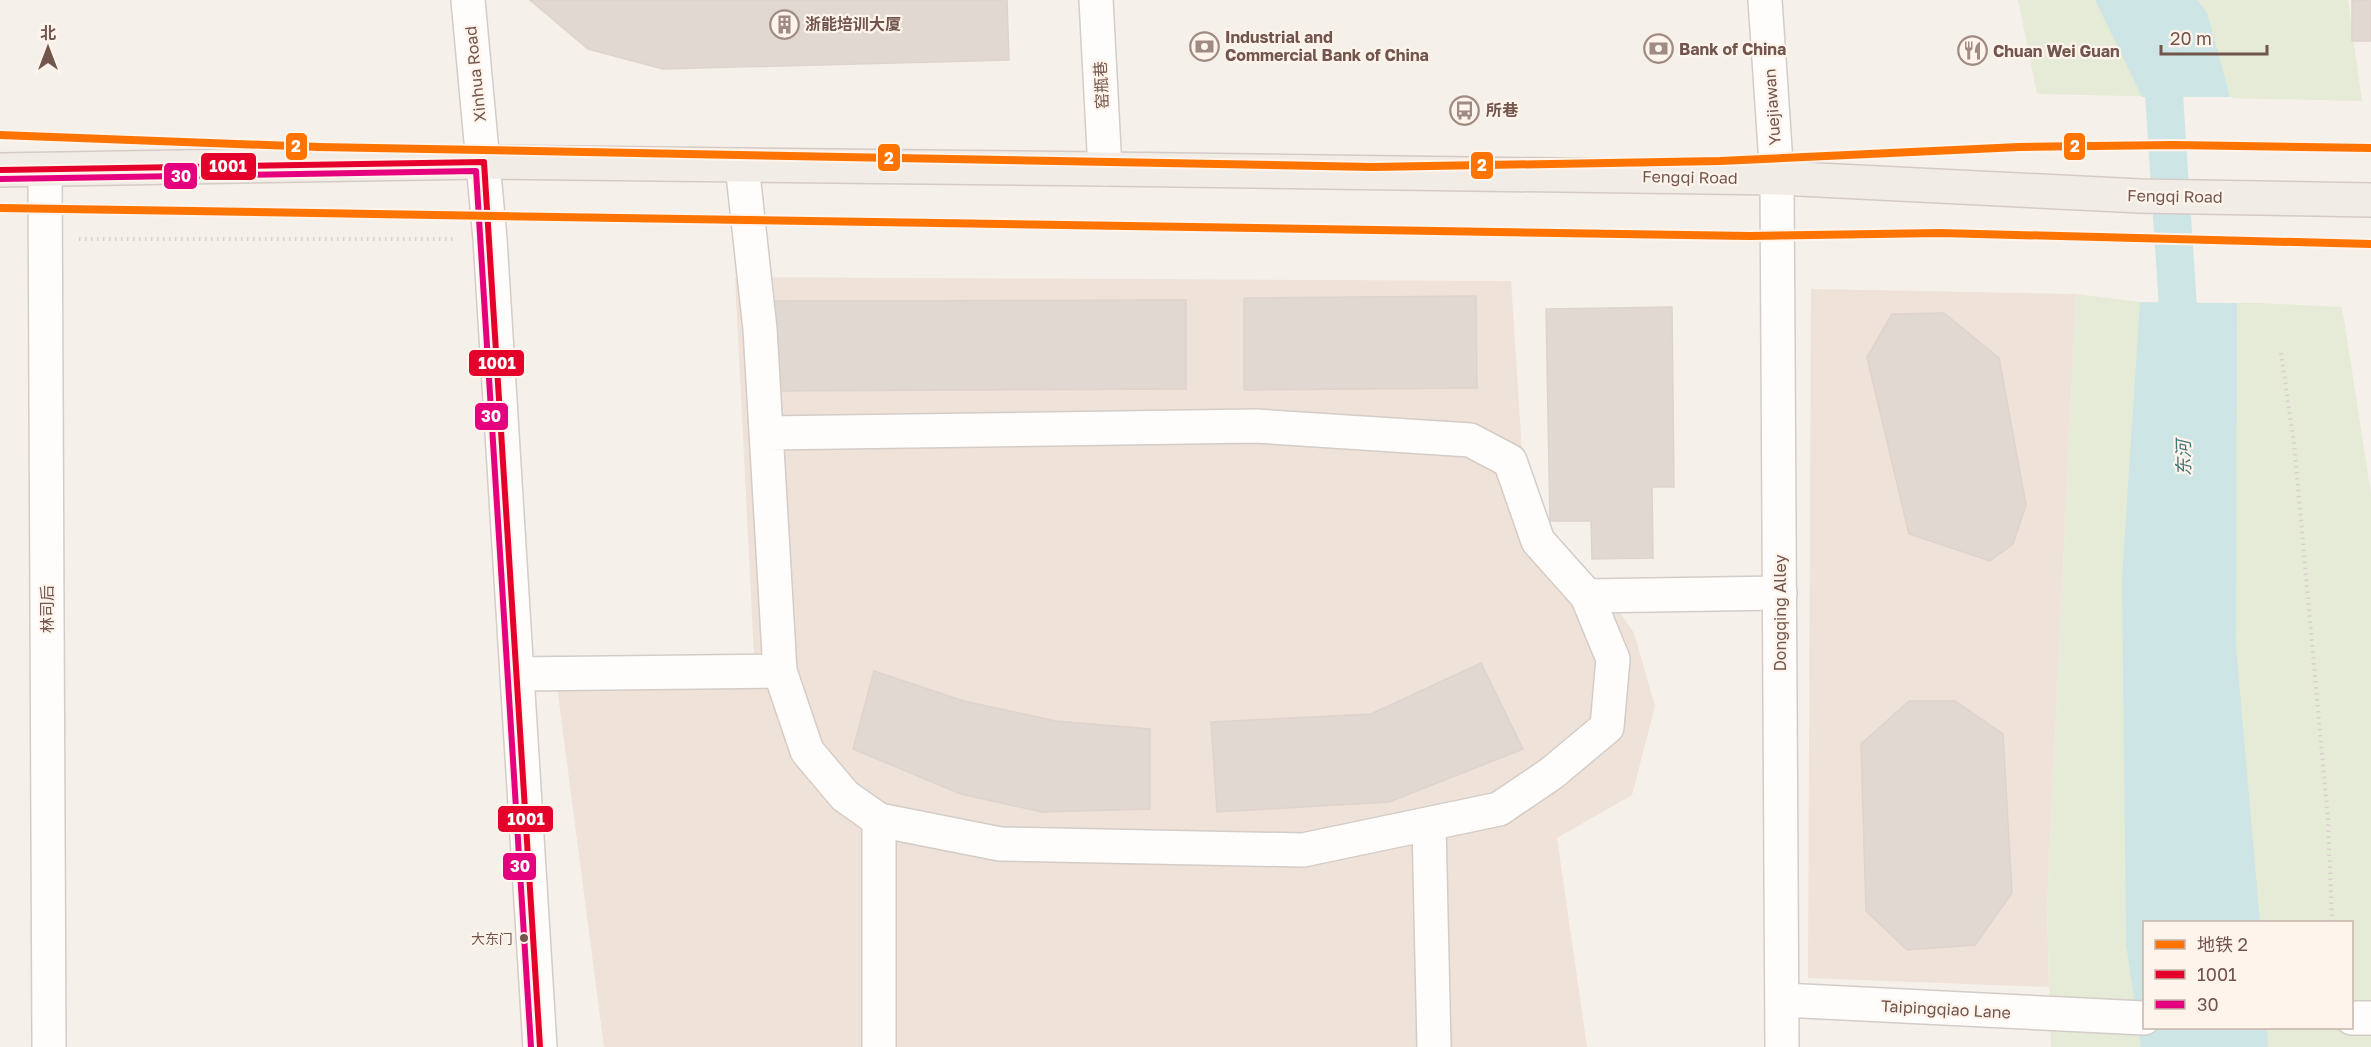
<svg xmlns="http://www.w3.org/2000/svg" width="2371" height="1047" font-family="'Golos Text','Noto Sans SC',sans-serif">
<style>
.residential{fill:#efe2d8}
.green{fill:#e5ebd6;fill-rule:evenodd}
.water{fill:#cde6e5}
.pier{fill:#f6f0ea}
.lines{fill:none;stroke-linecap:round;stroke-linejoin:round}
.canal{stroke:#cde6e5;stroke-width:38}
.building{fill:#e2d8d2;stroke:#ded3cd;stroke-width:1.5}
.minor-casing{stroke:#d4ccc7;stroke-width:36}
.major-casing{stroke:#d5cac6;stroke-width:36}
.path{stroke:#d9d0ce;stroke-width:4;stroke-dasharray:1.5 4.5;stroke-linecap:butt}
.minor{stroke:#fefdfc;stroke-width:33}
.major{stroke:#f1ece6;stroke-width:33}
.bus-1-casing{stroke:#fef4eb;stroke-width:10}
.bus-2-casing{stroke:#fef4eb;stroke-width:10}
.bus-1{stroke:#e4002b;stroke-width:6}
.bus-2{stroke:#e5007d;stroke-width:6}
.metro-1-casing{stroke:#fef4eb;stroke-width:12}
.metro-1{stroke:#ff7300;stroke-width:8}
.bus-dot{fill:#72554c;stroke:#fef4eb;stroke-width:2}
.labels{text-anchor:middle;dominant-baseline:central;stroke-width:4.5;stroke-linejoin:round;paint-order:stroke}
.bus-label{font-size:14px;fill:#72554c;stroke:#fef4eb;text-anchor:end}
.poi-label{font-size:16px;font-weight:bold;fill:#72554c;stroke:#fef4eb;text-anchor:start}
.street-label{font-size:16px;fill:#72554c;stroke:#fef4eb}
.water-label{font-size:18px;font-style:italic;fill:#417476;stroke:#fef4eb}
.line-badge{stroke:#fef4eb;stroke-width:2}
.badge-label{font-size:16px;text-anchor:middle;font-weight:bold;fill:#fff}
</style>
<rect width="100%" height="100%" fill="#f6f0ea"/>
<g class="residential">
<polygon points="735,277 1511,281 1523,466 1554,537 1599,583 1634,633 1655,706 1632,795 1557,838 1587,1047 604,1047 553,656 754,656"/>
<polygon points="1811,289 2076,294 2047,907 2049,987 1808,978"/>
</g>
<g class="green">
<polygon points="2018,0 2348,0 2362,101 2037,94"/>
<path d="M2076,294l64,8 119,1 83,4 29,187v553h-320l-4,-140zM2144,922h208v106h-208z"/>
</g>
<g class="water">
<polygon points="2095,0 2197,0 2207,12 2230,97 2142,97"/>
<polygon points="2140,302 2237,303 2236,646 2260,922 2144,922 2144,1028 2267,1028 2268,1047 2141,1047 2126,944 2122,578"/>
</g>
<g class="pier">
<polygon points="2142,97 2233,97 2230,100 2141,100"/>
<polygon points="2140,299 2237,300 2240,303 2140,302"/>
</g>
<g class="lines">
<polyline class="canal" points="2138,0 2161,49 2181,354"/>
</g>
<g class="building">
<polygon points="530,0 1007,0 1009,60 663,69 588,49"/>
<rect x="2352" y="0" width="19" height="41"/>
<polygon points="1476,296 1477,388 1244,390 1244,298"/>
<polygon points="1186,300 1186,389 772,391 771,301"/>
<polygon points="1672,307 1674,487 1652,487 1653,558 1592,559 1591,521 1550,521 1546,309"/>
<polygon points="1944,313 1999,358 2026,505 2013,544 1990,561 1909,534 1867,357 1892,314"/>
<polygon points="1481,663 1523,749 1389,802 1217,812 1211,722 1371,714"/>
<polygon points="874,671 964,701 1056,721 1150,729 1150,809 1042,812 961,794 853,749"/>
<polygon points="1909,701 1955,701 2003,734 2012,893 1975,945 1907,950 1866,911 1861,744"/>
</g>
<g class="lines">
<defs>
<g id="minor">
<polyline points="468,0 490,239 540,1047"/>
<polyline points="1096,0 1105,169"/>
<polyline points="1765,0 1777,178 1782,1047"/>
<polyline points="742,165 760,329 780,671 807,751 845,796 879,820 1000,844 1303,850 1499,809 1552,773 1607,727 1613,659 1587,596 1538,541 1510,461 1470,440 1256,426 766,433"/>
<polyline points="45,171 49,1047"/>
<polyline points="1587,596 1780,593"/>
<polyline points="517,674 780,671"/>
<polyline points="879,820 879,1047"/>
<polyline points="1429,825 1434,1047"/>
<polyline points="1783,1000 2144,1018"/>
<polyline points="2352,1018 2371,1018"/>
</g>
<polyline id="major" points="0,170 484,162 1105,169 1777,178 2140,196 2371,200"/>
</defs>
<use href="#minor" class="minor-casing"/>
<use href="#major" class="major-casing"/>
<g class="path">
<polyline points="79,239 455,239"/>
<polyline points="2281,353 2294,444 2328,820 2332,922"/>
</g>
<use href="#minor" class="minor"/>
<use href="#major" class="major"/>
<defs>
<polyline id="bus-1" points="0,170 484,162 540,1047"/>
<polyline id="bus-2" points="0,179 476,171 531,1047"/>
</defs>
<use href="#bus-1" class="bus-1-casing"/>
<use href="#bus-2" class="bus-2-casing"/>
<use href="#bus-1" class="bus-1"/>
<use href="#bus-2" class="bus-2"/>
<defs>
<g id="metro-1">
<polyline points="0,135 319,147 1373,167 1720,161 2019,147 2174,145 2371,148"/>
<polyline points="0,208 1750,236 1940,233 2371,244"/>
</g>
</defs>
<use href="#metro-1" class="metro-1-casing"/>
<use href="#metro-1" class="metro-1"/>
</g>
<defs>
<symbol id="building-ring" viewBox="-11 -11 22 22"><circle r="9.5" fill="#fef4eb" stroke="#a08b83" stroke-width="1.5"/><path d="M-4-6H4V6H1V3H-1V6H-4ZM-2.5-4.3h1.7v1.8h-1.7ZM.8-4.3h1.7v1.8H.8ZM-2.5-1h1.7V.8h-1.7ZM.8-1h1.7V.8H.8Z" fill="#a08b83"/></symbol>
<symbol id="bank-ring" viewBox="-11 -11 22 22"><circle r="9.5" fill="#fef4eb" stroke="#a08b83" stroke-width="1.5"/><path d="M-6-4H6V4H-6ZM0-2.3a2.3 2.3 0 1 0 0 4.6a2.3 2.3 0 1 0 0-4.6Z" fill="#a08b83"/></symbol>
<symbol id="restaurant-ring" viewBox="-11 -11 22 22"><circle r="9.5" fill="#fef4eb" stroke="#a08b83" stroke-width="1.5"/><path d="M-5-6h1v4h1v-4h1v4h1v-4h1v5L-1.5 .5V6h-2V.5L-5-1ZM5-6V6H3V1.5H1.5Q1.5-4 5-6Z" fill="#a08b83"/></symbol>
<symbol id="bus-ring" viewBox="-11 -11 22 22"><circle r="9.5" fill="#fef4eb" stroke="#a08b83" stroke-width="1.5"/><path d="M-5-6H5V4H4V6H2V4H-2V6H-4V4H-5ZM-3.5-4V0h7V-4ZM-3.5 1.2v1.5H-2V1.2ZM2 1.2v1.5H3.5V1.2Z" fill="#a08b83"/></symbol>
</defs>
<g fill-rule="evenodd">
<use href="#building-ring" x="768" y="8" width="33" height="33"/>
<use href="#bank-ring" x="1188" y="30" width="33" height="33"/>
<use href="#bank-ring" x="1642" y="32" width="33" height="33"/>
<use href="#restaurant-ring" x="1956" y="34" width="33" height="33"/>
<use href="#bus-ring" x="1448" y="94" width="33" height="33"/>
</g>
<circle class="bus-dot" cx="524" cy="938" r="5"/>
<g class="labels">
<g class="bus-label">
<text x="513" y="938">大东门</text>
</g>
<g class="poi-label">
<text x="805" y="24">浙能培训大厦</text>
<text x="1225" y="37">Industrial and<tspan x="1225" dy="18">Commercial Bank of China</tspan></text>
<text x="1679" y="49">Bank of China</text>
<text x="1993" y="51">Chuan Wei Guan</text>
<text x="1486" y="110">所巷</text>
</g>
<g class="street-label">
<text transform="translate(475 74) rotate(-96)">Xinhua Road</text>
<text transform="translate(1101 85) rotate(-93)">窑瓶巷</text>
<text transform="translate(1772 107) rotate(-94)">Yuejiawan</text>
<text transform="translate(1690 177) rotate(1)">Fengqi Road</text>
<text transform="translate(2175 196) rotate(1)">Fengqi Road</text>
<text transform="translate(47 609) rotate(-90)">林司后</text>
<text transform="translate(1780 613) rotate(-90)">Dongqing Alley</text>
<text transform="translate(1946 1009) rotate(3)">Taipingqiao Lane</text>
</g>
<g class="water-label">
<text transform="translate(2183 458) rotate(-91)">东河</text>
</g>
</g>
<g class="line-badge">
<rect x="285" y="132" width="23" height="29" rx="6" fill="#ff7300"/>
<rect x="2063" y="132" width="23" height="29" rx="6" fill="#ff7300"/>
<rect x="877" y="143" width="24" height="29" rx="6" fill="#ff7300"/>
<rect x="1470" y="151" width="24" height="29" rx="6" fill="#ff7300"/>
<rect x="200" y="152" width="57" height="29" rx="6" fill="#e4002b"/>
<rect x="163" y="162" width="35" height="28" rx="6" fill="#e5007d"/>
<rect x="468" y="349" width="57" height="28" rx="6" fill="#e4002b"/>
<rect x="474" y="402" width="35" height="29" rx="6" fill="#e5007d"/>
<rect x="497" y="805" width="57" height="28" rx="6" fill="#e4002b"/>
<rect x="502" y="852" width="35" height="29" rx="6" fill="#e5007d"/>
</g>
<g class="badge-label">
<text x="296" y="152">2</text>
<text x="2075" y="152">2</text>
<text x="889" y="164">2</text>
<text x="1482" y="171">2</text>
<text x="228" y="172">1001</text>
<text x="181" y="182">30</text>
<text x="497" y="369">1001</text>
<text x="491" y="422">30</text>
<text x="526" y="825">1001</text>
<text x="520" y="872">30</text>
</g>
<rect x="2143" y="921" width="210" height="108" fill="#fef4eb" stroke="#c6b4ab" stroke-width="1.5"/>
<rect x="2155" y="940" width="30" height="9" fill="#ff7300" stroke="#c6b4ab" stroke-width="1.5"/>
<text x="2197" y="951" font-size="18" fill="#72554c">地铁 2</text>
<rect x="2155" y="970" width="30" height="9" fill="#e4002b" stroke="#c6b4ab" stroke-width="1.5"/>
<text x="2197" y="981" font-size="18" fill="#72554c">1001</text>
<rect x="2155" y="1000" width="30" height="9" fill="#e5007d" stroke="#c6b4ab" stroke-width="1.5"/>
<text x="2197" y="1011" font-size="18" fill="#72554c">30</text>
<g transform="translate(48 48)" stroke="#fef4eb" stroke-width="4.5" paint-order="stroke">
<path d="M0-4.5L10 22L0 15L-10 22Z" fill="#72554c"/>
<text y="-9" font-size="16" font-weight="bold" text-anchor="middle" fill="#72554c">北</text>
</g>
<path d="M2161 45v9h106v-9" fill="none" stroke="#72554c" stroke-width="3"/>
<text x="2170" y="45" font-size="18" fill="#72554c" stroke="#fef4eb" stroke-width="4.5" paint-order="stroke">20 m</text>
</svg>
